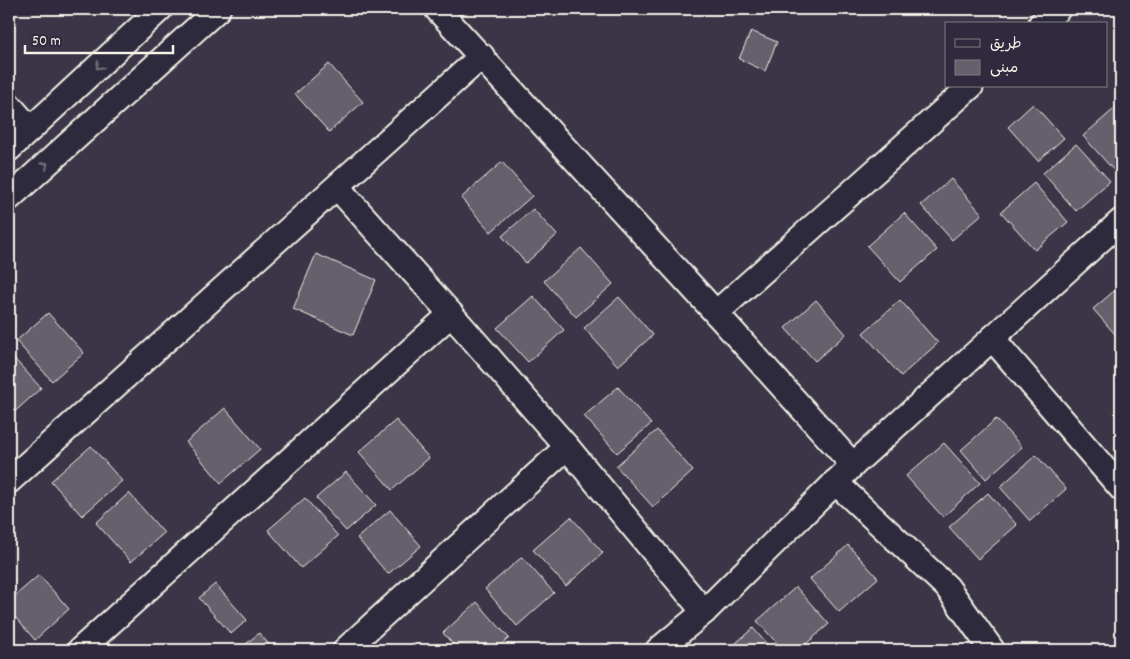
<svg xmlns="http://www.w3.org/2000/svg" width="1130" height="659" font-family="Dekko,'Playpen Sans Arabic',sans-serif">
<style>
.building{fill:#65616c;stroke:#f4f1e8}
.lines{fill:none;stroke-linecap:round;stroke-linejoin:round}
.minor-casing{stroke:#f4f1e8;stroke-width:28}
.minor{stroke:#2f2a3d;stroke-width:24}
.oneway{stroke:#747079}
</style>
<rect width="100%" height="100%" fill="#3b3647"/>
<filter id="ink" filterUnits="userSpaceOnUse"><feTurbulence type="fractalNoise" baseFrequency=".02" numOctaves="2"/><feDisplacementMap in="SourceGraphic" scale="10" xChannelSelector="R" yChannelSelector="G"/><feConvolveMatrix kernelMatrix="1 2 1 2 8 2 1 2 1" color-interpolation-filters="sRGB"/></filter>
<g filter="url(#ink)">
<g class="building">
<polygon points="751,31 777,42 765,71 739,59"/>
<polygon points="329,64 363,102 329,132 295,94"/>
<polygon points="1121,103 1121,172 1118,175 1083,136"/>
<polygon points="1033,104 1064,138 1038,161 1008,127"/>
<polygon points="1076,144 1110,181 1076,211 1043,173"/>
<polygon points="502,162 532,196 491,232 461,198"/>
<polygon points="951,179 982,214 952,240 921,205"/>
<polygon points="1034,183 1068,222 1035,250 1001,212"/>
<polygon points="533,209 557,235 526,263 502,236"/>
<polygon points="904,213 937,250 900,282 867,246"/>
<polygon points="581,248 613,284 576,317 544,281"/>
<polygon points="316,254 376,280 353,335 293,309"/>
<polygon points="1121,285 1121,341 1093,309"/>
<polygon points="533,296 564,330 528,362 497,328"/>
<polygon points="619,297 653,335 618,366 584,328"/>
<polygon points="816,300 846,334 815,361 785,328"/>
<polygon points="900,300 938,343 901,376 863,333"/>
<polygon points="48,313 84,353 52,381 16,341"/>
<polygon points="9,353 41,388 9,417"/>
<polygon points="618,387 651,424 617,453 584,416"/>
<polygon points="225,408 260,449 221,483 186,442"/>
<polygon points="996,419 1022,447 986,479 961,450"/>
<polygon points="396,420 429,458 392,490 359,452"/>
<polygon points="657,430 693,471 653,507 616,466"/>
<polygon points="944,443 980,483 943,517 906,476"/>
<polygon points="91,446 122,481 82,516 51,481"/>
<polygon points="1036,455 1066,489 1030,521 1000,487"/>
<polygon points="346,472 376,505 346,531 316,498"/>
<polygon points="129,493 164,533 131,562 96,523"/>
<polygon points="988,493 1017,525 978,559 949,527"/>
<polygon points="305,498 338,536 301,568 268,530"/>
<polygon points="390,510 421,546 388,574 357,538"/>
<polygon points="571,517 603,553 566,586 533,550"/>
<polygon points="848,545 878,578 839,612 810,579"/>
<polygon points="522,557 554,593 517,626 485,589"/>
<polygon points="39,575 69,609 35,640 9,610 9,601"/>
<polygon points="215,584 247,620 231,634 199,598"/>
<polygon points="796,587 829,624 799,650 783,650 757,621"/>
<polygon points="477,602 509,638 495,650 458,650 443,633"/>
<polygon points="753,628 772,650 728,650"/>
<polygon points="259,633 274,650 239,650"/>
</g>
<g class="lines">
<defs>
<g id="minor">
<polyline points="437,9 716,313 853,465 1121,221"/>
<polyline points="1041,24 1058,9"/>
<polyline points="9,105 30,129"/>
<polyline points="9,149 160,9"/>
<polyline points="337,187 451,314 567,447 704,612"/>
<polyline points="9,198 218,9"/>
<polyline points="716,313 971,86"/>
<polyline points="992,338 1121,488"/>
<polyline points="9,481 482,56"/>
<polyline points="835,482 947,587 992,650"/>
<polyline points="80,650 451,314"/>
<polyline points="345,650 567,447"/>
<polyline points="658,650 704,612 853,465"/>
</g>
</defs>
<use href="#minor" class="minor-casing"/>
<use href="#minor" class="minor"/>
</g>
<defs><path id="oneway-chevron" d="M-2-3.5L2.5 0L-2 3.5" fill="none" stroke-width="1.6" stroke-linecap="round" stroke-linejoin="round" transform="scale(1.25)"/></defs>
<g class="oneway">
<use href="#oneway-chevron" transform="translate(99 66) rotate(137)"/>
<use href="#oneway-chevron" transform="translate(45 165) rotate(-42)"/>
</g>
</g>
<rect width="1130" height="659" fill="none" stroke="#2f2a3d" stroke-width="30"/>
<rect x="15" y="15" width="1100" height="629" fill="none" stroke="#f4f1e8" stroke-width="2" filter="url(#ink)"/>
<rect x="945" y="22" width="162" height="65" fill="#2f2a3d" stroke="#7e7a81"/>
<rect x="955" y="39" width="25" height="8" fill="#2f2a3d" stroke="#7e7a81"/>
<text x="990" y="48" font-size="15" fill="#f4f1e8">طريق</text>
<rect x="955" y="60" width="25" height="15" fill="#65616c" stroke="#7e7a81"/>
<text x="990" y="72" font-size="15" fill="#f4f1e8">مبنى</text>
<path d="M25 45v8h148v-8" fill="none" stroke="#f4f1e8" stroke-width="2.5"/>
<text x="32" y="45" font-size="15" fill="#f4f1e8" stroke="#2f2a3d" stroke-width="4" paint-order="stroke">50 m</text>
</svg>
